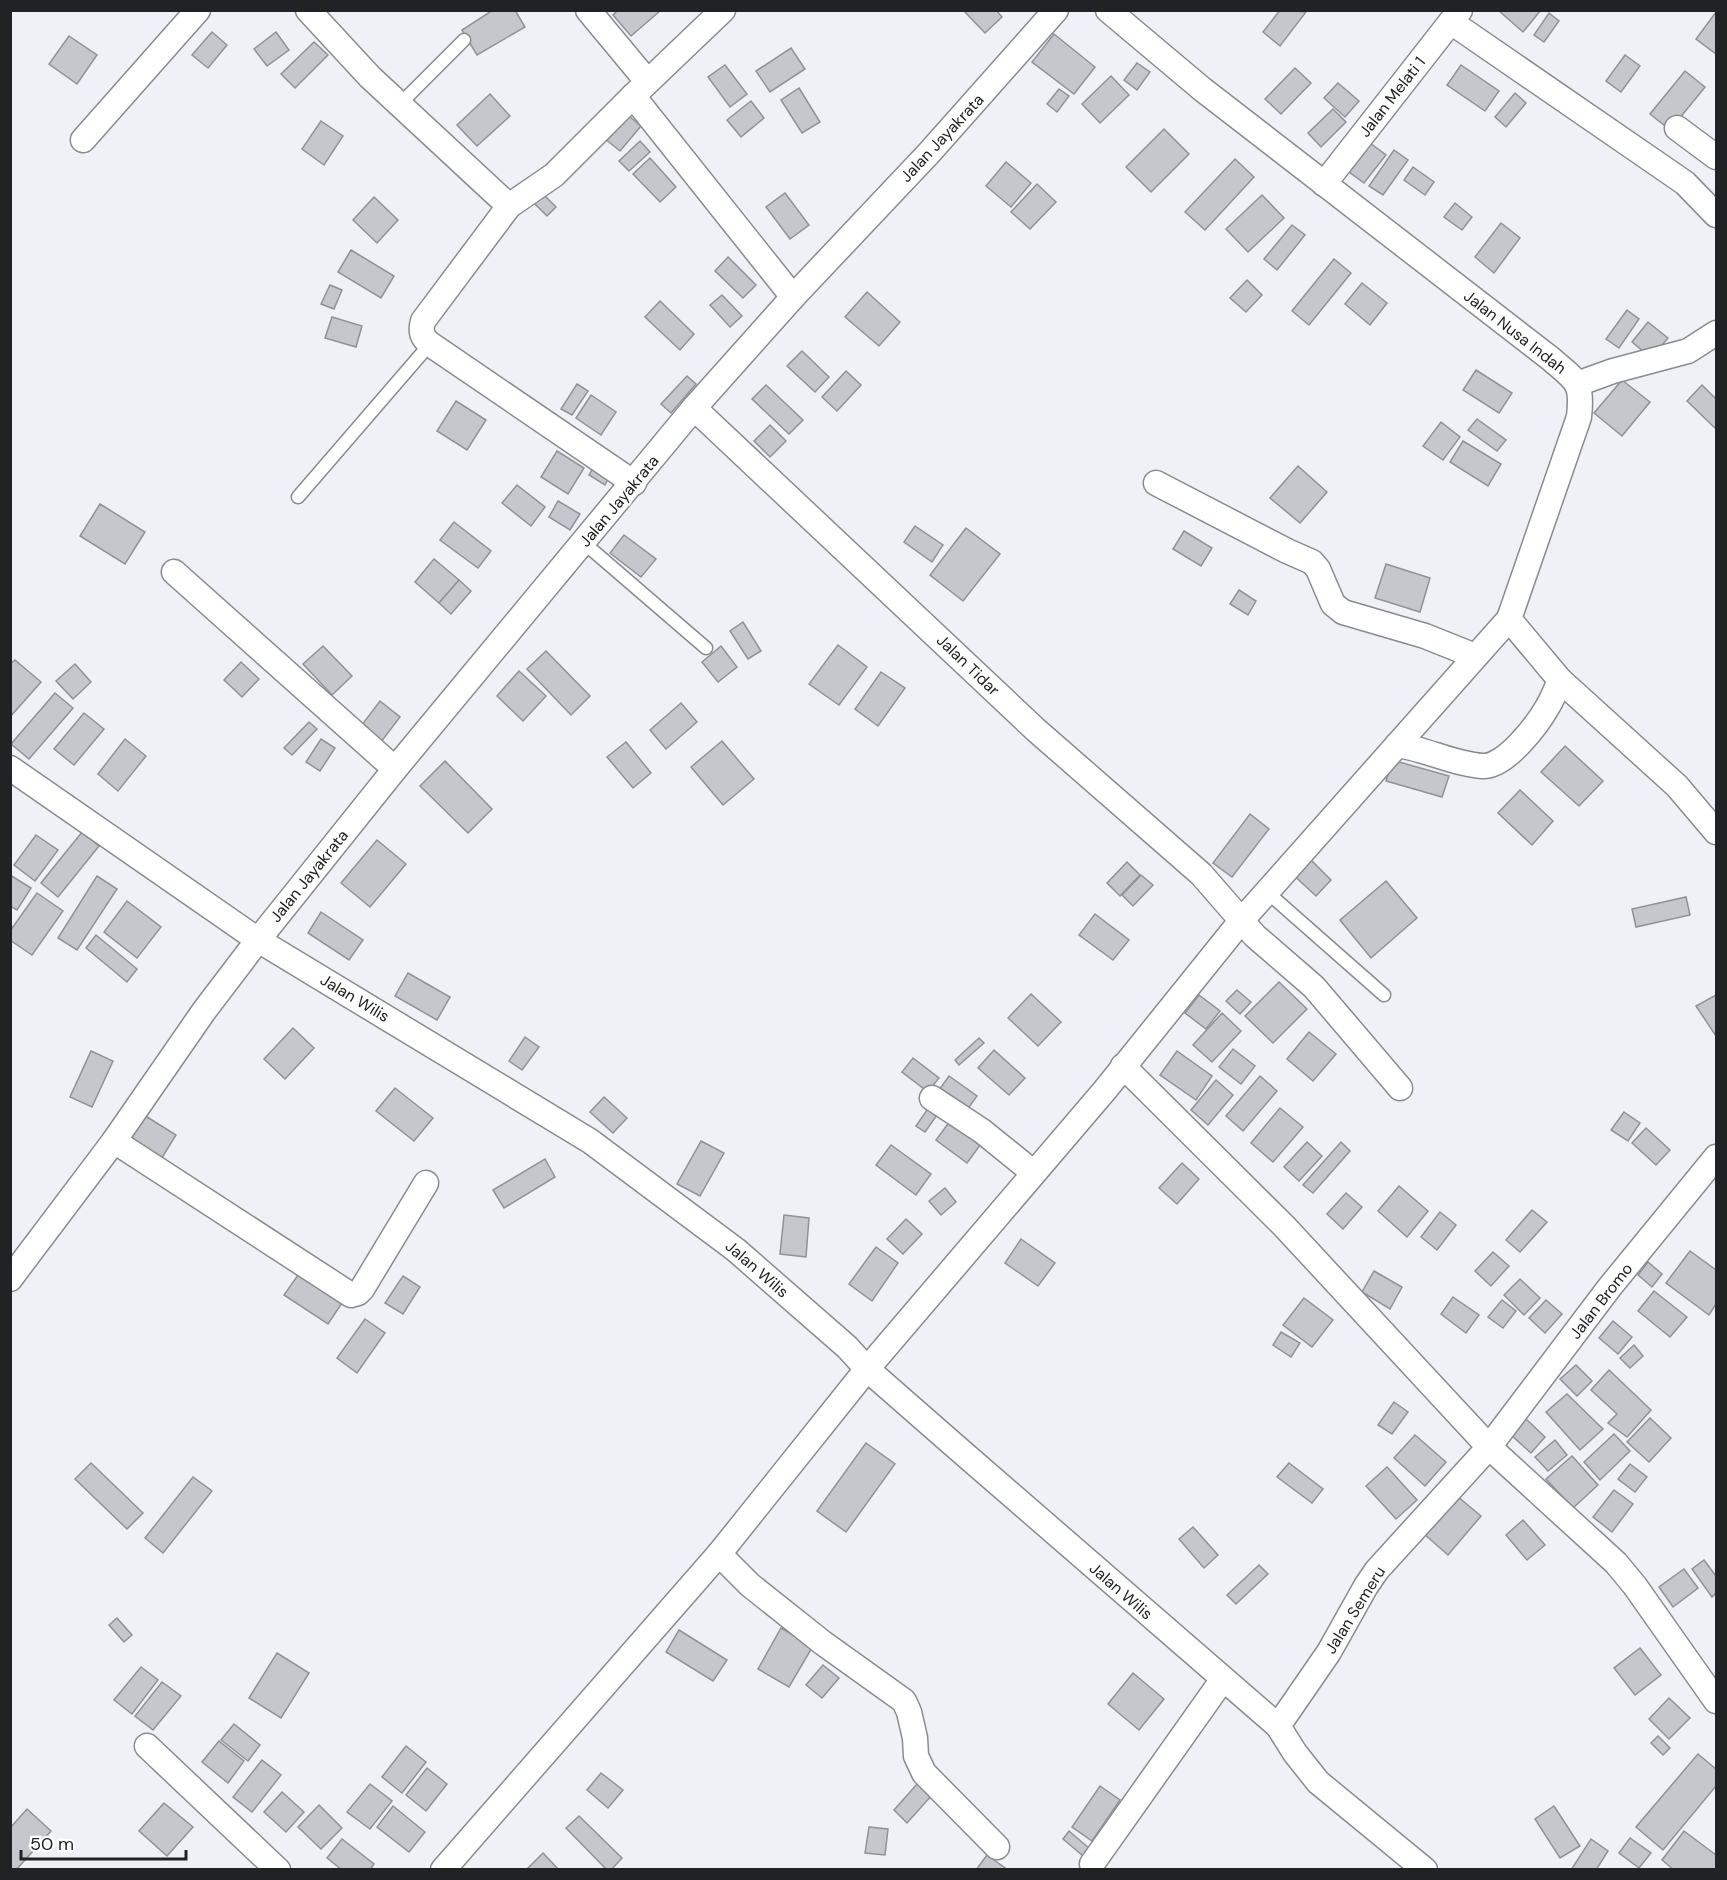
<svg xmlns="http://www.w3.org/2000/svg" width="1727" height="1880" font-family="'DM Sans',sans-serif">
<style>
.building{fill:#c5c7cc;stroke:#909297;stroke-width:1.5}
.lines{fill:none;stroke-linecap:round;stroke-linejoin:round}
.lane-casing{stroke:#898b90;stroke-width:15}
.street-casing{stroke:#898b90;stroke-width:27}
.lane{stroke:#fff;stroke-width:12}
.street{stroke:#fff;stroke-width:24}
.labels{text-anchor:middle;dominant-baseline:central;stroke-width:4.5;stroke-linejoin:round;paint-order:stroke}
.street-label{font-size:16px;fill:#212224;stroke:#fff}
</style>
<rect width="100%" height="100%" fill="#eff1f6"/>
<g class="building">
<polygon points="493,10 515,10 525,27 477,55 462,30"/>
<polygon points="618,10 660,10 660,11 631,36 613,15"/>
<polygon points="963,10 996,10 1002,17 985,33"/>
<polygon points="1280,10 1306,12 1280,46 1263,32"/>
<polygon points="1498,10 1541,10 1523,32"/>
<polygon points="1716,12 1716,54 1696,39"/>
<polygon points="1549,13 1559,21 1544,42 1534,35"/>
<polygon points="212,32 227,45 208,68 192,55"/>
<polygon points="276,32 289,50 267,66 254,49"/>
<polygon points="1054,34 1095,67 1074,94 1032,62"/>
<polygon points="69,36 97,55 77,84 49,64"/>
<polygon points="314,42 328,55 295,88 281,74"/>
<polygon points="791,48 805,69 770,92 756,71"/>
<polygon points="1625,55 1640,66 1621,92 1606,81"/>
<polygon points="1137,63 1150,72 1137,90 1124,80"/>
<polygon points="725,65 747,94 730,107 708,77"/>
<polygon points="1461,65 1499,91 1485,111 1447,85"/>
<polygon points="1295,68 1311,83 1281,114 1265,99"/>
<polygon points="1685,71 1705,87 1670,130 1650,114"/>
<polygon points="1111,76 1129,95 1100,123 1082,104"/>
<polygon points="1338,83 1359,101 1345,117 1324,98"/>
<polygon points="799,88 820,122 802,133 781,100"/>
<polygon points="1059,89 1069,96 1057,112 1047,104"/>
<polygon points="1515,93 1526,103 1506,127 1495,117"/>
<polygon points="490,94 510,116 477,146 457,125"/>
<polygon points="751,101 764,118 741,137 727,120"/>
<polygon points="1333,109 1346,122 1321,147 1308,133"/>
<polygon points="625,113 641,126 620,151 604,138"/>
<polygon points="321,121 343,136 324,165 302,149"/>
<polygon points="1164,129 1189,154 1151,192 1126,167"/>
<polygon points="1366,140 1386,155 1364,183 1345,169"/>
<polygon points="640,141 650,152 629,171 619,161"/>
<polygon points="1394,150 1408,160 1383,195 1369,186"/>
<polygon points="650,158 676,187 660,202 633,174"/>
<polygon points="1235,159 1254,177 1205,230 1185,212"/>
<polygon points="1006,162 1031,183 1011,207 986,186"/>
<polygon points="1413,167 1434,182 1425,195 1404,180"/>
<polygon points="1037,184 1056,202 1030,229 1011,212"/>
<polygon points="542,193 556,207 547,216 533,202"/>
<polygon points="785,193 809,225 790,239 766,207"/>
<polygon points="1262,195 1284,218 1248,252 1226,229"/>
<polygon points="374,197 398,220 377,243 353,220"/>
<polygon points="1455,203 1472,217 1462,230 1444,217"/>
<polygon points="1501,223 1520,238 1494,273 1475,257"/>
<polygon points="1292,225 1305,235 1277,270 1264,259"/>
<polygon points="351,250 394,276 381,298 338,272"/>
<polygon points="728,257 756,285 743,298 715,271"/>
<polygon points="1334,259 1351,273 1309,325 1292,311"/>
<polygon points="1247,280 1262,295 1246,312 1230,298"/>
<polygon points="1362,283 1387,303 1370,325 1345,304"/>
<polygon points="330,285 342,290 334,309 321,304"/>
<polygon points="867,292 900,322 879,346 845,317"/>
<polygon points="722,295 742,316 730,327 710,305"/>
<polygon points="660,301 694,334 680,350 645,317"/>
<polygon points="1627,310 1639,319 1619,348 1606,339"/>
<polygon points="332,317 362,326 356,347 325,338"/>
<polygon points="1648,322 1668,338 1651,358 1632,342"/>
<polygon points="802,351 829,377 815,392 787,366"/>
<polygon points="1476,370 1512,393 1499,413 1463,390"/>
<polygon points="846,371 861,385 837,411 822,397"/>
<polygon points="687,376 696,384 671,413 661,404"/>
<polygon points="1622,380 1650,402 1622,436 1594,413"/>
<polygon points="577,384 588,391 572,415 561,409"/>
<polygon points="766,385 803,420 789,434 752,399"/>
<polygon points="1702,385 1716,399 1716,429 1687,401"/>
<polygon points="591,395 616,412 601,435 576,418"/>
<polygon points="456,401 486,420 467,450 437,431"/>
<polygon points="1477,419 1506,440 1497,451 1468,430"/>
<polygon points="1441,422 1460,437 1443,460 1423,446"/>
<polygon points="770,425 786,441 770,457 754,441"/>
<polygon points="1463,441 1501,464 1488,486 1450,462"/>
<polygon points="557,451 584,468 568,494 541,477"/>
<polygon points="594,466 610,475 605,485 589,475"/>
<polygon points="1298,466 1327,492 1300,523 1270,498"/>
<polygon points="517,485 545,507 531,526 502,503"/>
<polygon points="558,501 580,514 570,530 549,517"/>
<polygon points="100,504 145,532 125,564 80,536"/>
<polygon points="454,522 491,551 478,568 440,540"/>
<polygon points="915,526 943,545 932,562 904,542"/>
<polygon points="966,528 1000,554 963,601 930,575"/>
<polygon points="1184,531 1212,548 1201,566 1173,549"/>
<polygon points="624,535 656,559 641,577 610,553"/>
<polygon points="434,559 459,580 439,603 415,582"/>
<polygon points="1386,564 1430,578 1420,612 1375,598"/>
<polygon points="459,580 471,591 451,614 439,603"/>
<polygon points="1239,590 1256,601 1248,615 1230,604"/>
<polygon points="743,622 761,651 748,659 730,631"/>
<polygon points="838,645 867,667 839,705 809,684"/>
<polygon points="323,646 352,676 332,695 303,664"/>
<polygon points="721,646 737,667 718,682 702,662"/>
<polygon points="546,651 590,696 571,715 527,669"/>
<polygon points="15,660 41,682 10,717 10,664"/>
<polygon points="241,662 259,679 242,697 224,680"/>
<polygon points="75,664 91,682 73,699 56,681"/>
<polygon points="519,671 546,696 523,721 497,696"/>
<polygon points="881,672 905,688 878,726 855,709"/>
<polygon points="55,693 73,708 29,759 11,744"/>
<polygon points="380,701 400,717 378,746 358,730"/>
<polygon points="681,703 697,722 666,749 650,730"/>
<polygon points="84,713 104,729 74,765 54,749"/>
<polygon points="309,722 317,729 292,755 284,748"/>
<polygon points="125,739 146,756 118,791 98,774"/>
<polygon points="321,739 335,748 320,771 306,762"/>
<polygon points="722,741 754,779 723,805 691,767"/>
<polygon points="626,742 651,773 633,788 607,757"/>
<polygon points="1565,746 1603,781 1579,806 1541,772"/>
<polygon points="1392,760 1449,776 1442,797 1386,781"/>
<polygon points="445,761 492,809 468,833 420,786"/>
<polygon points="1520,790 1553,821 1532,845 1498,813"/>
<polygon points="1250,814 1269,829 1232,877 1213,863"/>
<polygon points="82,832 99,846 58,897 41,883"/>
<polygon points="36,835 58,850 35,881 14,865"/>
<polygon points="377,840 406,864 370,907 341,883"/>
<polygon points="1305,854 1331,880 1316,896 1289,871"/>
<polygon points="1127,862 1140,875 1120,896 1107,883"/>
<polygon points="10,875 31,888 17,910 10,906"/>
<polygon points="1141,875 1153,885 1133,906 1122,895"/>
<polygon points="97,876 117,889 77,950 58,938"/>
<polygon points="1386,881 1417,918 1371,958 1340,920"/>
<polygon points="37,893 63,911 32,955 10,940 10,931"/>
<polygon points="1686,897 1690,915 1636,927 1632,909"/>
<polygon points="127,901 161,927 137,958 104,932"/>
<polygon points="321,912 363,940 349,960 308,933"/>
<polygon points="1095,914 1129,940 1113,960 1079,935"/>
<polygon points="96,935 137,969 127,982 86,948"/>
<polygon points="408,973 450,997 437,1020 395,996"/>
<polygon points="1279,982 1307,1009 1273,1043 1245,1016"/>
<polygon points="1237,990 1251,1002 1240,1014 1226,1001"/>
<polygon points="1031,994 1061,1022 1038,1046 1008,1018"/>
<polygon points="1199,995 1220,1011 1206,1029 1185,1013"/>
<polygon points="1716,995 1716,1036 1696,1006"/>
<polygon points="1222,1013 1241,1031 1212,1062 1193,1045"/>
<polygon points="293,1028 314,1048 285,1079 264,1059"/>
<polygon points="1309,1032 1336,1054 1313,1081 1287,1059"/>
<polygon points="525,1037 539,1047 522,1070 509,1061"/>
<polygon points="979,1038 984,1043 959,1065 955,1060"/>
<polygon points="1233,1049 1255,1066 1241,1084 1219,1067"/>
<polygon points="994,1050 1025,1078 1009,1095 978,1068"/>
<polygon points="91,1051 113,1061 92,1107 70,1097"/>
<polygon points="1177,1051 1212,1076 1196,1100 1160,1075"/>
<polygon points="913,1058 939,1078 928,1092 902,1072"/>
<polygon points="949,1076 977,1096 964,1114 936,1094"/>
<polygon points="1260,1076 1277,1091 1243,1131 1226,1116"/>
<polygon points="1216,1080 1233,1095 1208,1125 1191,1110"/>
<polygon points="395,1088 433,1118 414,1141 376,1111"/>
<polygon points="604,1097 627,1118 613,1133 590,1112"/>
<polygon points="931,1104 940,1111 925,1132 916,1126"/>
<polygon points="1280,1108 1303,1127 1273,1162 1251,1143"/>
<polygon points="136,1110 176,1135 160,1161 120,1137"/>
<polygon points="1624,1112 1640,1123 1628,1141 1611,1130"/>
<polygon points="950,1121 981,1144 967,1163 936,1140"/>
<polygon points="1646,1128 1670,1150 1656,1165 1632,1143"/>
<polygon points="701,1141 724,1153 700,1196 677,1184"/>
<polygon points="1307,1142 1322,1156 1299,1181 1284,1167"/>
<polygon points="1341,1142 1350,1151 1313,1193 1303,1185"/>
<polygon points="891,1145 931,1174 916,1195 876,1165"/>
<polygon points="545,1159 555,1177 504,1208 493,1190"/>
<polygon points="1182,1163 1199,1179 1177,1204 1159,1188"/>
<polygon points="1399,1186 1428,1211 1407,1237 1378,1211"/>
<polygon points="945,1188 956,1202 941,1215 929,1201"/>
<polygon points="1346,1193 1362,1207 1343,1229 1327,1214"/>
<polygon points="1532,1210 1547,1222 1520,1252 1506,1240"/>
<polygon points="1440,1212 1456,1225 1437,1250 1421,1237"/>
<polygon points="784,1215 809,1218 806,1257 780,1254"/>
<polygon points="906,1219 922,1234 903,1254 887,1239"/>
<polygon points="1021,1239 1055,1263 1038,1286 1005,1263"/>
<polygon points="876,1247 898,1263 872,1301 849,1284"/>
<polygon points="1690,1251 1716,1270 1716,1304 1709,1315 1666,1283"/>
<polygon points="1493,1252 1509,1266 1491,1286 1475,1271"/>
<polygon points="1648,1262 1662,1274 1652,1287 1638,1275"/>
<polygon points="303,1268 346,1297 328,1324 284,1295"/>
<polygon points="1374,1271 1402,1287 1390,1309 1362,1292"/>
<polygon points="403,1276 420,1287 403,1314 385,1303"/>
<polygon points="1520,1279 1540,1298 1524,1315 1504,1295"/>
<polygon points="1654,1291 1687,1317 1670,1337 1638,1311"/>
<polygon points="1453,1297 1479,1315 1466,1333 1441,1314"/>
<polygon points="1304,1298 1333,1320 1312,1347 1283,1325"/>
<polygon points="1502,1300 1516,1311 1503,1328 1488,1317"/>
<polygon points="1546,1300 1562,1314 1545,1333 1529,1318"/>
<polygon points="365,1319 385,1333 357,1373 337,1358"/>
<polygon points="1613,1321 1632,1337 1618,1354 1599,1338"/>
<polygon points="1281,1332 1300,1343 1291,1357 1273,1345"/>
<polygon points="1634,1345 1643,1356 1630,1368 1620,1358"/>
<polygon points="1576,1365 1592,1381 1577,1396 1560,1379"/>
<polygon points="1609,1370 1651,1410 1627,1437 1608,1423 1617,1414 1591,1390"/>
<polygon points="1567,1394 1603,1429 1580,1450 1546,1412"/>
<polygon points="1394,1402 1408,1412 1392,1434 1378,1425"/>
<polygon points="1525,1418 1545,1437 1531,1453 1510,1434"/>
<polygon points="1650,1418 1671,1438 1649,1462 1627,1442"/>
<polygon points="1614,1434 1630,1451 1600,1480 1584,1462"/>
<polygon points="1415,1435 1446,1462 1425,1486 1394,1458"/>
<polygon points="1555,1440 1567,1455 1548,1471 1535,1457"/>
<polygon points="866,1443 895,1464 846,1532 817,1511"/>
<polygon points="1572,1456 1598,1485 1573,1508 1546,1479"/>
<polygon points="91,1463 143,1513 127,1529 75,1479"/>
<polygon points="1289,1463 1323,1489 1312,1503 1277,1477"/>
<polygon points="1630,1464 1647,1477 1635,1492 1618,1479"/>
<polygon points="1387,1467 1417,1500 1396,1519 1366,1486"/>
<polygon points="193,1477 212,1491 163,1553 145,1538"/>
<polygon points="1614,1490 1633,1504 1612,1532 1593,1517"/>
<polygon points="1457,1496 1481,1516 1448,1555 1424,1534"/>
<polygon points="1523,1520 1545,1545 1527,1560 1506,1535"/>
<polygon points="1193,1527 1218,1555 1204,1568 1179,1539"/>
<polygon points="1704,1560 1716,1576 1716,1593 1712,1597 1692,1569"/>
<polygon points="1259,1565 1268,1574 1236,1604 1227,1595"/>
<polygon points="1684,1569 1698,1588 1673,1607 1659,1587"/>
<polygon points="117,1618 132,1635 124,1642 109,1625"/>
<polygon points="781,1628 813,1646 789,1687 758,1669"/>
<polygon points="679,1630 727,1660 713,1681 666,1652"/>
<polygon points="1640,1648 1661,1675 1635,1695 1614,1668"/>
<polygon points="277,1653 309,1673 281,1718 249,1698"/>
<polygon points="823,1665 839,1678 822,1698 806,1685"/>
<polygon points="141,1667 158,1680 132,1714 114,1700"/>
<polygon points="1133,1673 1164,1699 1139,1730 1108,1704"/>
<polygon points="162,1682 181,1696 153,1730 135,1716"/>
<polygon points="1669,1698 1690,1718 1669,1739 1649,1719"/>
<polygon points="234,1724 260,1745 248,1761 221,1740"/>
<polygon points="1658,1736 1670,1748 1663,1755 1651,1743"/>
<polygon points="219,1741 244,1761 228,1783 202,1762"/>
<polygon points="406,1746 426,1762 402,1793 382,1777"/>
<polygon points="1698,1754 1716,1769 1716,1786 1663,1850 1636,1827"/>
<polygon points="262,1760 281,1775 252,1812 233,1797"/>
<polygon points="427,1768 447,1784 426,1811 406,1795"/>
<polygon points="601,1773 623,1790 608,1808 587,1790"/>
<polygon points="918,1783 932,1795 907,1823 894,1810"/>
<polygon points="370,1784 392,1801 370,1829 347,1812"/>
<polygon points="1100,1786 1120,1800 1092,1841 1072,1827"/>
<polygon points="282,1792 304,1812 286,1832 264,1812"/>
<polygon points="164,1803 193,1827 167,1856 139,1831"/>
<polygon points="319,1805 342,1828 321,1849 298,1827"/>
<polygon points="393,1806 425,1832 409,1852 377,1827"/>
<polygon points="1554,1806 1580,1846 1560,1858 1535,1819"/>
<polygon points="27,1809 51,1831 16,1870 10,1870 10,1828"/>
<polygon points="579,1816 622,1858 611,1870 607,1870 566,1828"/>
<polygon points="869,1827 888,1829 885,1855 865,1853"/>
<polygon points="1069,1831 1090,1849 1083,1856 1063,1839"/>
<polygon points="1684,1831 1716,1855 1716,1870 1674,1870 1662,1860"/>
<polygon points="1630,1838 1651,1853 1639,1868 1619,1853"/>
<polygon points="342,1839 374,1864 370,1870 342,1870 327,1858"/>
<polygon points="1591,1839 1608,1851 1596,1870 1571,1870"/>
<polygon points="543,1853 559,1870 528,1870 527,1869"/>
<polygon points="987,1855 1008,1870 976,1870"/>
</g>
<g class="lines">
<defs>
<g id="lane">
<polyline points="400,104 464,40"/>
<polyline points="298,497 430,344"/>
<polyline points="584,543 706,648"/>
<polyline points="1267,892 1384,995"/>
</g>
<g id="street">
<polyline points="308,10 370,77 509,206"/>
<polyline points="588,10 647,81"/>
<polyline points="723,10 633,96 793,297"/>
<path d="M1108,10l94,79 349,270c25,22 32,22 28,58l-70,202 51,61 117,106 39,46"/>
<polyline points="1451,22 1685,183 1716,215"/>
<path d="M633,96l-79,79 -45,31 -86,115c-3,11 -1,16 7,23l204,139"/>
<polyline points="1677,128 1716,157"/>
<polyline points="83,140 198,10"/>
<polyline points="1324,184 1460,10"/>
<polyline points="1577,384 1613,371 1688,351 1716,333"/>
<polyline points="694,408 1036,730 1201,874 1255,936 1314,987 1400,1088"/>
<polyline points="1156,483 1287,551 1312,562 1318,569 1333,604 1343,612 1425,636 1475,656"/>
<polyline points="174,572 395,769"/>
<path d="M1397,745c29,4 56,19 85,21 23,2 56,-42 66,-60 5,-8 8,-17 12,-26"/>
<polyline points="10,768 258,940 590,1141 736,1250 847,1347 867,1369 955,1446 1278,1726 1295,1753 1318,1782 1425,1870"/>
<polyline points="1123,1066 1284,1226 1489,1447 1616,1563 1635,1586 1716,1701"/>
<polyline points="932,1098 982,1131 1034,1173"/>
<polyline points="114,1141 351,1295 358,1293 362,1289 426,1183"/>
<polyline points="10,1279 114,1141 204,1011 258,940 395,769 694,408 793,297 929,153 1056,10"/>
<polyline points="719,1554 750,1585 823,1643 904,1701 909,1712 915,1738 916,1756 924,1773 997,1847"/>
<polyline points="1278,1726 1329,1652 1366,1586 1377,1570 1489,1447 1609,1288 1716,1157"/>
<polyline points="147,1746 278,1870"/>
<polyline points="1092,1864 1223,1679"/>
<polyline points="443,1870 719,1554 867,1369 1105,1090 1241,921 1509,619"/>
</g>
</defs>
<use href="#lane" class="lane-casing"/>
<use href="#street" class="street-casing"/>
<use href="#lane" class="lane"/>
<use href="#street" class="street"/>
</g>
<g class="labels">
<g class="street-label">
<text transform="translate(1392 97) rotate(-52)">Jalan Melati 1</text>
<text transform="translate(942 138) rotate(-47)">Jalan Jayakrata</text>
<text transform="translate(1515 332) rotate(38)">Jalan Nusa Indah</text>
<text transform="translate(619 501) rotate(-50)">Jalan Jayakrata</text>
<text transform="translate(968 665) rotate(44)">Jalan Tidar</text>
<text transform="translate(309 876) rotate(-51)">Jalan Jayakrata</text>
<text transform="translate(355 998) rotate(31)">Jalan Wilis</text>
<text transform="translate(757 1269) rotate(41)">Jalan Wilis</text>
<text transform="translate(1601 1301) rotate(-52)">Jalan Bromo</text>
<text transform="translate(1121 1591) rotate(41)">Jalan Wilis</text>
<text transform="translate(1355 1610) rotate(-58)">Jalan Semeru</text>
</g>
</g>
<rect width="1727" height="1880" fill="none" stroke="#212224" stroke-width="24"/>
<path d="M21 1850v9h165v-9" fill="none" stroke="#212224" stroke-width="3"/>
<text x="30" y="1850" font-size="18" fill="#212224" stroke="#ffffff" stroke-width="4.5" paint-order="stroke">50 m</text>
</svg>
